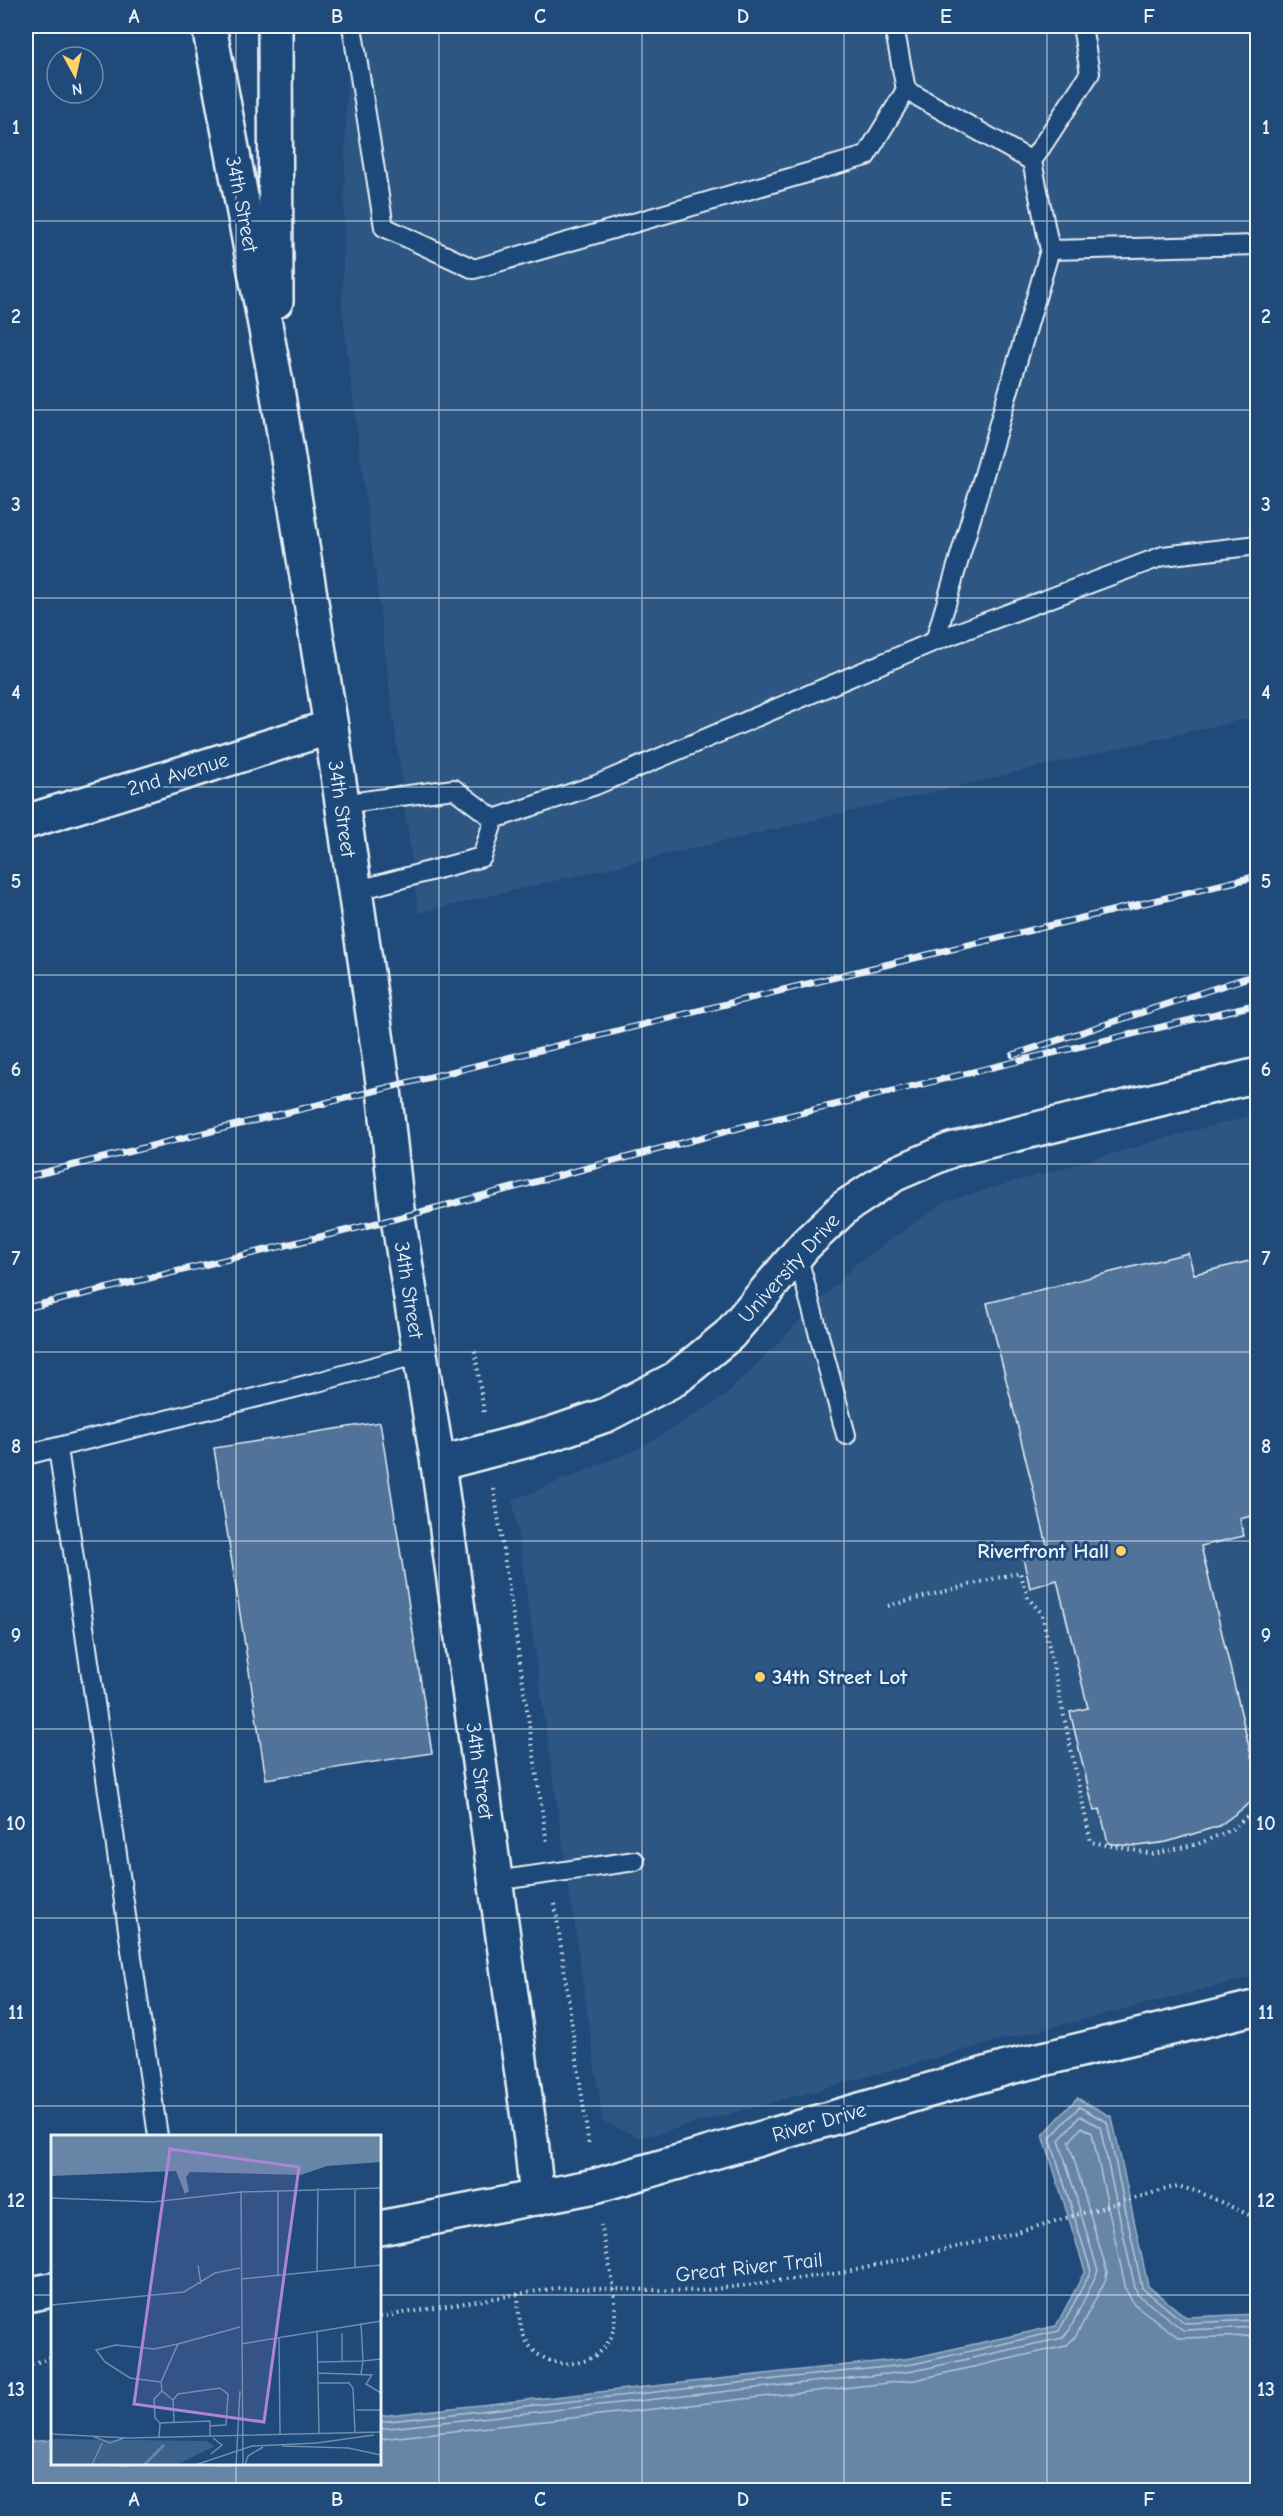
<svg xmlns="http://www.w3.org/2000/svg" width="1283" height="2516" font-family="'Comic Neue',sans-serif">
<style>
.built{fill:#2e5683}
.water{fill:#6685a7;stroke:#9ab0c7;stroke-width:1.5}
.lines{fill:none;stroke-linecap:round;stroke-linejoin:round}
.shore{stroke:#b4c6d8;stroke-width:1.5}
.building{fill:#517399;stroke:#e8f1f8;stroke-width:1.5}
.service-casing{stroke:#e8f1f8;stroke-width:22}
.minor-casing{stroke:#e8f1f8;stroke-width:38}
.tertiary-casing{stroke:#e8f1f8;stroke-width:38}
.path{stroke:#e8f1f8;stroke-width:4;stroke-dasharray:1.5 4.5;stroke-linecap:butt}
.service{stroke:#1f4a7a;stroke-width:18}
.minor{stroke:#1f4a7a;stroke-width:33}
.tertiary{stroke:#1f4a7a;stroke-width:33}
.rail-casing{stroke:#e8f1f8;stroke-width:7}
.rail{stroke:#1f4a7a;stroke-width:4.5;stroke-dasharray:14;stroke-linecap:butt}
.grid{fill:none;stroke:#e8f1f8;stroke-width:1.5;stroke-opacity:0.55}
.poi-dot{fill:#ffd166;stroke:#1f4a7a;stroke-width:2}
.labels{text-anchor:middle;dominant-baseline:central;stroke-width:6;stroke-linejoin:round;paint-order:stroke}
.street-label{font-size:21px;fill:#e8f1f8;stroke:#1f4a7a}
.poi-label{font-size:21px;font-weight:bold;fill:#e8f1f8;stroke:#1f4a7a;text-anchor:end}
.inset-river{fill:none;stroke:#6685a7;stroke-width:3}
.inset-road{fill:none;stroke:#6f8dac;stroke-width:1.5}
.view{fill:#ac85d9;fill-opacity:0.15;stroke:#ac85d9;stroke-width:3}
.inset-edge{fill:none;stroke:#e8f1f8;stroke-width:3}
.neatline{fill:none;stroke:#e8f1f8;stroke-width:2}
.grid-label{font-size:20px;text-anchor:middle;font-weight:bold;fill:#e8f1f8}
</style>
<rect width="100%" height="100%" fill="#1f4a7a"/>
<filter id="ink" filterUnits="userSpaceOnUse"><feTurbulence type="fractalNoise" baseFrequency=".0167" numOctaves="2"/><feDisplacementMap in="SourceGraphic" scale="12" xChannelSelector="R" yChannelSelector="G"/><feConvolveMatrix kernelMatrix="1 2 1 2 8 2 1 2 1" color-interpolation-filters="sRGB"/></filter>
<g filter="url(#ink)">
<g class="built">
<polygon points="348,26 1257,26 1257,716 418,913 342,310"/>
<polygon points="1257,1115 1257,1976 1013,2037 641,2138 603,2122 513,1500 638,1449 725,1396 856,1264 944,1202 1195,1130"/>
</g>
<polygon class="water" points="1077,2098 1112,2117 1148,2286 1186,2317 1257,2314 1257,2490 26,2490 26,2442 52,2440 52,2464 380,2464 380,2416 912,2358 1056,2326 1085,2271 1043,2135"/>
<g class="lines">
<g class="shore">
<polyline points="380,2422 913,2364 1059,2331 1091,2271 1050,2138 1079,2107 1107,2122 1142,2288 1185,2323 1258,2320"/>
<polyline points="380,2429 914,2371 1062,2338 1069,2331 1098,2271 1059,2140 1080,2116 1100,2127 1135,2288 1138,2295 1183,2330 1258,2327"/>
<polyline points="380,2439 915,2380 1066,2346 1076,2336 1105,2281 1107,2272 1069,2142 1082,2127 1092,2133 1126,2290 1133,2303 1179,2338 1258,2336"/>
</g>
</g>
<g class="building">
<polygon points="1188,1253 1194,1274 1258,1259 1258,1514 1240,1519 1244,1536 1201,1546 1252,1759 1258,1762 1258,1794 1250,1803 1219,1826 1167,1842 1138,1846 1121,1845 1108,1843 1100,1809 1094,1811 1070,1712 1088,1708 1057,1580 1030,1588 1023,1558 1032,1553 1048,1549 987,1303"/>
<polygon points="380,1422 432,1753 266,1779 214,1448"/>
</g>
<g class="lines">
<defs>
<g id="service">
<polyline points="352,26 384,227 474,269 866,156 906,90"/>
<polyline points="894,26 906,90 1032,161"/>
<polyline points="1050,250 1258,245"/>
<polyline points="935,641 1163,556 1258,545"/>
<polyline points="341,804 454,789 494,819"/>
<polyline points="355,891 482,857 494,819 596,785 935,641 1050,250 1032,161 1090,73 1082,26"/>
<polyline points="797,1254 846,1435"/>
<polyline points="58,1448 158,2136"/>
<polyline points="26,1455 314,1383 419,1354"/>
<polyline points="495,1881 635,1861"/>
</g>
<g id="minor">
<polyline points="26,822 331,727"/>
<polyline points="438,1464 551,1434 606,1415 675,1379 729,1335 805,1245 845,1207 895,1174 951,1150 1258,1075"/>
</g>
<g id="tertiary">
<polyline points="209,26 276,383 331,727 384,1089 398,1218 438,1464 531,2140 537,2198"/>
<polyline points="275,26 276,301"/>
<polyline points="380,2228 595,2186 1010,2067 1258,2007"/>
<polyline points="26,2295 52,2290"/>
</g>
</defs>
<use href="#service" class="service-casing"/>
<use href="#minor" class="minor-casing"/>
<use href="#tertiary" class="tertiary-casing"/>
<g class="path">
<polyline points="475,1351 484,1413"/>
<polyline points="494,1489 547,1843"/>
<polyline points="1258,1522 1255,1537 1258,1589"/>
<polyline points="888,1606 1020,1572 1028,1598 1042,1614 1091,1842 1153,1854 1198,1844 1231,1830 1258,1808"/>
<polyline points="555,1904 589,2146"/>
<path d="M518,2294c1,16 0,31 8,46 18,35 77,30 87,-9 8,-30 -7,-76 -12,-106"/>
<polyline points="380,2317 556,2288 700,2291 847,2272 1000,2237 1177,2186 1199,2192 1258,2219"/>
<polyline points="26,2366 52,2357"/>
</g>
<use href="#service" class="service"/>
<use href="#minor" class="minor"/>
<use href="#tertiary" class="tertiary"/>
<defs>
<g id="rail">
<polyline points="1013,1055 1258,974"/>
<polyline points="26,1177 864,970 1258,876"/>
<polyline points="26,1308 398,1218 746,1126 1258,1004"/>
</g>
</defs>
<use href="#rail" class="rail-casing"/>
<use href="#rail" class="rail"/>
</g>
</g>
<path class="grid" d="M236,26v2110M439,26v2464M642,26v2464M844,26v2464M1047,26v2464M26,221h1232M26,410h1232M26,598h1232M26,787h1232M26,975h1232M26,1164h1232M26,1352h1232M26,1541h1232M26,1729h1232M26,1918h1232M26,2106h1232M26,2295h26M380,2295h878M236,2464v26"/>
<g class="poi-dot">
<circle cx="1121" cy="1551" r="6"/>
<circle cx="760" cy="1677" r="6"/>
</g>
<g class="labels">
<g class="street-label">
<text transform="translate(242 204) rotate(79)">34th Street</text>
<text transform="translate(178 774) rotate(-17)">2nd Avenue</text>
<text transform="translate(342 809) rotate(82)">34th Street</text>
<text transform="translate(789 1268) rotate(-48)">University Drive</text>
<text transform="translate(409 1290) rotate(81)">34th Street</text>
<text transform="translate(480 1771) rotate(82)">34th Street</text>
<text transform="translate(819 2122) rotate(-16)">River Drive</text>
<text transform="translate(749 2267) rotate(-6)">Great River Trail</text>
</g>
<g class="poi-label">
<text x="1109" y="1551">Riverfront Hall</text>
<text x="772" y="1677" text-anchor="start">34th Street Lot</text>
</g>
</g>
<g transform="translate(51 2135)">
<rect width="330" height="330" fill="#1f4a7a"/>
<path d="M0,304l155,2 9,5 -39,19h-125z" fill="#3c628c"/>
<path d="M0,0h330v27l-54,4 -26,9 -111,-3 -4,5 3,14 -4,3 -9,-23 -125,5z" fill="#6685a7"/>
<path class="inset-river" d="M93,330l20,-20"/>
<path class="inset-road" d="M304,53v79M227,55v85M190,57l2,273M0,63l102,4 88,-10 140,-4M147,130l3,19M266,136l1,-83M190,144l140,-14M0,170l133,-13 31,-19 25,-5M266,196l2,102M291,198v28M228,202l1,97M190,209l140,-23M267,227l45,-1 -2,-38M267,238l54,2 -6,9 15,9M310,239l2,-13 18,-2M110,247l-31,-4 -25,-16 -9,-12 20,-5 38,4 24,-5M267,248h31l4,5 2,44M111,256l11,9 1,22M122,265l5,-6 42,-6 8,6 -2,31 -16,1M305,275h25M109,288l-5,-5 -1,-19 8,-8 -1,-9 17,-38 62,-17M0,299l77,4 253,-6M41,301l18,7 14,-5M108,302l1,-14 50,-2v16M231,311l66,2 33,7M160,319l11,-9 -9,-7M41,330l10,-22M144,330l57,-19 65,-3 57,-8M185,330l4,-74M194,330l3,-9 15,-9"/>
<path class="view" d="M119,14l129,18 -35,255 -130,-18z"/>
<rect width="330" height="330" class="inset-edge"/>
</g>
<rect width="1283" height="2516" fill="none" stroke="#1f4a7a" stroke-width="66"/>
<g transform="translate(75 75) rotate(172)"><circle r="28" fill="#1f4a7a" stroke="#6f8dac" stroke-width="1.5"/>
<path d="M0-4.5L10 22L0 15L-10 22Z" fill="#ffd166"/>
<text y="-9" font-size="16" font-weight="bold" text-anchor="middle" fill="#e8f1f8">N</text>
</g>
<rect x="33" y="33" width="1217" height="2450" class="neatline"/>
<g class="grid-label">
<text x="134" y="23">A</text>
<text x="337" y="23">B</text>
<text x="540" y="23">C</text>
<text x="743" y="23">D</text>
<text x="946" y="23">E</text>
<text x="1149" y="23">F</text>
<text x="16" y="134">1</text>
<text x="1266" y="134">1</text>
<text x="16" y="323">2</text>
<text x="1266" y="323">2</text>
<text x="16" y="511">3</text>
<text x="1266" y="511">3</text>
<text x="16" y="699">4</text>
<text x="1266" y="699">4</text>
<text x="16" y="888">5</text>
<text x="1266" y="888">5</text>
<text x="16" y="1076">6</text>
<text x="1266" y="1076">6</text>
<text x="16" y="1265">7</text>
<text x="1266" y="1265">7</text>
<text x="16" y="1453">8</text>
<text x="1266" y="1453">8</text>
<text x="16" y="1642">9</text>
<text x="1266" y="1642">9</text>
<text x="16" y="1830">10</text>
<text x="1266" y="1830">10</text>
<text x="16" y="2019">11</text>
<text x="1266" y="2019">11</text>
<text x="16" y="2207">12</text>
<text x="1266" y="2207">12</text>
<text x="16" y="2396">13</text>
<text x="1266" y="2396">13</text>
<text x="134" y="2506">A</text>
<text x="337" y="2506">B</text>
<text x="540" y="2506">C</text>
<text x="743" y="2506">D</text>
<text x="946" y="2506">E</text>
<text x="1149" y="2506">F</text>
</g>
</svg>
